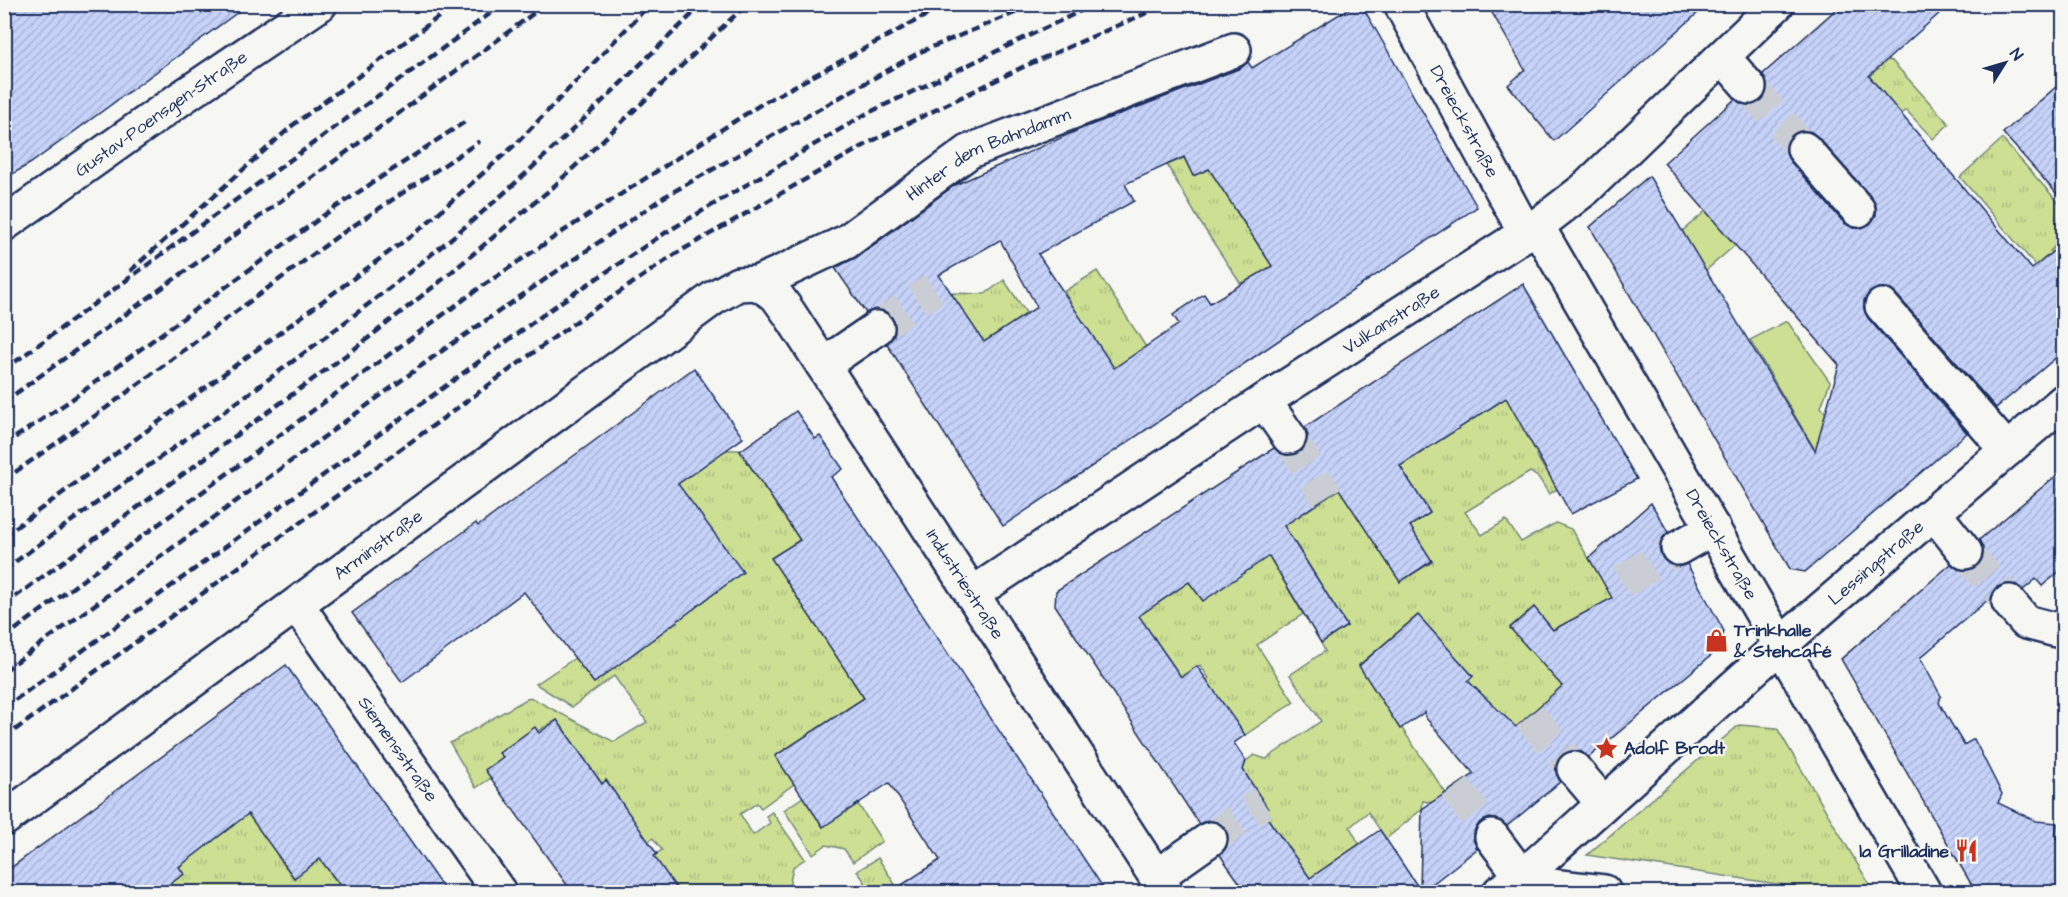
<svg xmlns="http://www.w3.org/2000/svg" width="2068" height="897" font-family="'Architects Daughter',sans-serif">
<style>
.grass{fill:url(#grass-tufts);stroke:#748778;stroke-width:1.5}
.garden{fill:#cddf93;stroke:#748778;stroke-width:1.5}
.building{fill:url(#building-hatch);stroke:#1b2f5e;stroke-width:1.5;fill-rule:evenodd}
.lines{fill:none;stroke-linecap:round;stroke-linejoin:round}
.minor-tunnel{stroke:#caced4;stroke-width:33;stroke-dasharray:33 16;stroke-linecap:butt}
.minor-casing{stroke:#1b2f5e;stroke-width:38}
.minor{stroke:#f6f6f2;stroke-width:33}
.rail{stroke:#1b2f5e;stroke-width:4.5;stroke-dasharray:9 4.5;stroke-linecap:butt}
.labels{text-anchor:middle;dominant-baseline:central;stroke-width:4.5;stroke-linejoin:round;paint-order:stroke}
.street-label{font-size:18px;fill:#1b2f5e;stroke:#f6f6f2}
.poi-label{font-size:18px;font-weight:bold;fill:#1b2f5e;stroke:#f6f6f2;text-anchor:start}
</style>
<defs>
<pattern id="grass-tufts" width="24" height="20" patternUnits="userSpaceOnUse" patternTransform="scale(1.5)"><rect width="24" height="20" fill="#cddf93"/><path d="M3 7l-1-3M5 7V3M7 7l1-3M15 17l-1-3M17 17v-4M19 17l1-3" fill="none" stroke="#afc081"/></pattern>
<pattern id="building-hatch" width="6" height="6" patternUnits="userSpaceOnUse" patternTransform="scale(1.5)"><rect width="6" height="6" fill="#c7d2f9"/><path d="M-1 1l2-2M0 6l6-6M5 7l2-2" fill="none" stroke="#aab5d8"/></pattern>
</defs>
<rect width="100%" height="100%" fill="#f6f6f2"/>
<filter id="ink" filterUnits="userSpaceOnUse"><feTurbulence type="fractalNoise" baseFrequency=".0167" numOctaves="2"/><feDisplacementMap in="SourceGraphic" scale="12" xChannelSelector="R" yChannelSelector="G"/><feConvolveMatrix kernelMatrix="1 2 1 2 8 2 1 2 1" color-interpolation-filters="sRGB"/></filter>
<g filter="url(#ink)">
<g class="grass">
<polygon points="1885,60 1892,61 1949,124 1933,139 1906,110 1838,168 1807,129"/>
<polygon points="2002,139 2058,202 2063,199 2063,238 2050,251 2063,266 2042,273 1960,177"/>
<polygon points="1240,155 1258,196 1236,211 1266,257 1280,264 1247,287 1243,282 1240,283 1200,222 1167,165 1184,158 1193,175"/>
<polygon points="1097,271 1146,347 1110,371 1063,292"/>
<polygon points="1004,280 1027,314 974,349 951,293 985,294"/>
<polygon points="1498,365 1543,450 1536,455 1545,470 1552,466 1564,485 1549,494 1539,478 1530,472 1465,512 1482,535 1506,520 1521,542 1556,523 1571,529 1599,575 1611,574 1630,589 1553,630 1534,607 1510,627 1569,681 1513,731 1502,727 1503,715 1468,681 1473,676 1418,615 1359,665 1447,795 1433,803 1423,801 1422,809 1386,839 1368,812 1350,827 1359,844 1310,878 1263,812 1268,809 1243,770 1246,761 1254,755 1266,759 1321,721 1290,675 1325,651 1321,643 1347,626 1294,541 1277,530 1356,479 1400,582 1432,562 1410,526 1430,512 1400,467 1398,468"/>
<polygon points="725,450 739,450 800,540 772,558 864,698 776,756 794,784 761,808 757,803 740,814 753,835 770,823 766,816 772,812 805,859 793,867 789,887 793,892 679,892 653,856 662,850 653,838 645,844 606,781 602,784 557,720 500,753 503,757 491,778 476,788 450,743 530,697 614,742 647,722 614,676 572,707 536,684 575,658 594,683 742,572 663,494"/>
<polygon points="1260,540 1303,614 1257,645 1294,702 1245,735 1235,721 1192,690 1209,678 1200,665 1181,677 1156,641 1122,602 1157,604 1189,582 1203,600"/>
<polygon points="1739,725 1777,728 1874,892 1830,892 1587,855"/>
<polygon points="264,783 278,857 294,878 320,859 345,892 158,892 184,874 170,855 217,837 233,826"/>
<polygon points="803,797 823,827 858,804 882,841 853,862 844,849 826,845 813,854 784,810"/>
<polygon points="878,858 898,889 893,892 863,892 865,882 857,871"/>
</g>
<g class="garden">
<polygon points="1713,205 1748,234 1704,272 1680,233"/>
<polygon points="1787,321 1830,382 1821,407 1846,439 1821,460 1750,340"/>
</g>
<g class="building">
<polygon points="4,4 249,4 31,163 4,179"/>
<path d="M1356,4h5l116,203 -474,319 -116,-182 7,-8 2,-9 -3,-9 -8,-7 -10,-2 -9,4 -31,-45 22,-11 98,-72 128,-57 158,-60 7,-6 4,6zM1184,157l9,19 16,-7 63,97 -62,37 -6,-9 -31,21 6,9 -65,44 -76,-114 96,-53 -9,-17zM1000,240l37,67 -53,35 -45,-67z"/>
<polygon points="1487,4 1708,4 1554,141 1508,85 1525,70"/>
<path d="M1842,4h108l-81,72 163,193 32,-27v109l-68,57 -100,-114 -8,-6h-9l-9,4 -6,8v9l4,9 99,115 -162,139 -15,-3 -200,-342 59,-51 166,275 24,-86 -175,-202 71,-64 7,5 10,1 10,-4 4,-7 1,-10 -4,-10zM1801,131h9l8,6 54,61 4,8v9l-6,9 -9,4h-8l-9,-5 -54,-62 -4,-9v-9l6,-8z"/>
<polygon points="2064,80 2064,202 2003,133"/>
<polygon points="1523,284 1637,479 1571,514 1506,398 1400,466 1430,513 1410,526 1432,561 1400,582 1339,489 1284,526 1347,626 1321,643 1269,556 1203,601 1189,582 1139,616 1181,677 1197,666 1245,735 1234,743 1246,761 1243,770 1268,809 1263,812 1310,878 1380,830 1420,890 1422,809 1474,774 1425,717 1425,712 1400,729 1359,666 1418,615 1473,676 1468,681 1516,727 1562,686 1510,628 1534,607 1553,630 1612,598 1589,558 1651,503 1668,532 1662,539 1659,547 1662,557 1669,564 1678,567 1687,564 1724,631 1720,648 1589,757 1580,751 1570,751 1562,754 1557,762 1556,772 1560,782 1507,826 1500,820 1490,818 1480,822 1475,829 1473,839 1477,849 1422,892 1246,892 1220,855 1227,846 1229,838 1226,829 1217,822 1208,820 1199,824 1055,605 1056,591 1274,448 1282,454 1291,456 1299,453 1306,444 1308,435 1305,427"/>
<polygon points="694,368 743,438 678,484 743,572 594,683 524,592 402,682 352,613 476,523 478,526"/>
<polygon points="796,411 815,439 820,436 843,469 831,477 1106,892 891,892 940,860 889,783 823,827 775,756 864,698 771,558 800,540 740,451"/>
<polygon points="2064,469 2064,568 2042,586 2036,579 2023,590 2015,584 2005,584 1997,587 1991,597 1920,658 1941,696 1939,703 1964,745 1974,739 2002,794 1998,803 2036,821 2057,823 2056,838 2064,839 2064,892 2005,892 1974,889 1841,659 1951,564 1959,570 1967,571 1977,566 1982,559 1984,550 1979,540"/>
<polygon points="286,665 446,892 345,892 320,859 294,878 248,814 179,867 184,874 158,892 4,892 4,873"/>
<polygon points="557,720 602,784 606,780 657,854 654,856 679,892 572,892 485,770 503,757 499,753 535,727 539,733"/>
</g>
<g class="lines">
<g class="minor-tunnel">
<polyline points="1749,87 1804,149"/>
<polyline points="877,328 934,289"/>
<polyline points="1289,437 1327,497"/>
<polyline points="1965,552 2009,602"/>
<polyline points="1622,582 1678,548"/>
<polyline points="1529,716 1574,769"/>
<polyline points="1455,788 1492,837"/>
<polyline points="1210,839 1263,802"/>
</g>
<defs>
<g id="minor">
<path id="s1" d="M1403,8l123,226"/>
<polyline points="1723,57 1749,87"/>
<polyline points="1804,149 1858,210"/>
<path id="s2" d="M4,224l180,-128 136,-92"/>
<path id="s3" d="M1537,226l387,666"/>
<path id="s4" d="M757,283l19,12 13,18 377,579"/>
<polyline points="1882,306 2007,450"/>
<polyline points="823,365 877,328"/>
<polyline points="1264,401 1289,437"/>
<polyline points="1934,513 1965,552"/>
<polyline points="1678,548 1713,528"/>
<path id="s5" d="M972,594l292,-193 273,-175 48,-37 192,-185"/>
<polyline points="2009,602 2026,622 2064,632"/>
<path id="s6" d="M297,605l202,287"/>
<polyline points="1574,769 1602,802"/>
<path id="s7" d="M4,819l711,-522 23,-13 19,-1 25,-11 64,-30 124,-91 264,-101"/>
<polyline points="1492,837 1522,877"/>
<polyline points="1156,877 1210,839"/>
<polyline points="1515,882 1604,892"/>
<path id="s8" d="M1500,892l22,-15 281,-252 261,-224"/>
</g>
</defs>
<use href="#minor" class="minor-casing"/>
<use href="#minor" class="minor"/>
<g class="rail">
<polyline points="130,271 293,125 456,4"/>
<polyline points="4,370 503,4"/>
<polyline points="4,402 216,249 546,4"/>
<polyline points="4,445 71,400 327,213 466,121"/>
<polyline points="4,480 106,408 338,236 480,141"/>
<polyline points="4,536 419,230 516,144 650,4"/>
<path d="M4,570c157,-115 319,-224 468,-349 80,-68 154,-144 231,-217"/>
<polyline points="4,605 353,350 442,280 552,188 747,4"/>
<polyline points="4,638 478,289 562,232 763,103 947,4"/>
<polyline points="4,671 436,355 664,197 920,52 1036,4"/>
<polyline points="4,708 558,304 665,233 866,114 1095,4"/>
<polyline points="4,738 574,323 677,253 874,140 1025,66 1167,4"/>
</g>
</g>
</g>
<defs>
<symbol id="shop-bare" viewBox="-9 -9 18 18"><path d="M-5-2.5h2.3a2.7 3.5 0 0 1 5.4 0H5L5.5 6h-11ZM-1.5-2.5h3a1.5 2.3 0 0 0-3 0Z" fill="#c8321e" stroke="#f6f6f2" stroke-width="2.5" paint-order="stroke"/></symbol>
<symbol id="sight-bare" viewBox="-9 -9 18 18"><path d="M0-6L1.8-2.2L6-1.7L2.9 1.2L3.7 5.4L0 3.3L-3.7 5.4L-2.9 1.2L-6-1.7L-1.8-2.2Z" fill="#c8321e" stroke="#f6f6f2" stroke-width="2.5" paint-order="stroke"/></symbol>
<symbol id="restaurant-bare" viewBox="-9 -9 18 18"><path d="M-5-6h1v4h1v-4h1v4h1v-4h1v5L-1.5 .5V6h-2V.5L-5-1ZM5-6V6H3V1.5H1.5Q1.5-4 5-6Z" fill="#c8321e" stroke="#f6f6f2" stroke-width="2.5" paint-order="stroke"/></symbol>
</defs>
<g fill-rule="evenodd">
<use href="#shop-bare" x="1700" y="624" width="33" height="33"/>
<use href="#sight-bare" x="1590" y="732" width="33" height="33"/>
<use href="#restaurant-bare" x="1950" y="834" width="33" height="33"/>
</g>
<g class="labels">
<g class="street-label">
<text stroke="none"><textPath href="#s2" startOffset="192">Gustav-Poensgen-Straße</textPath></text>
<text stroke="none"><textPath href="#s1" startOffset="129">Dreieckstraße</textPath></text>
<text stroke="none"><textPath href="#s7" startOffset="1194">Hinter dem Bahndamm</textPath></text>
<text stroke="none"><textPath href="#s5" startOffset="501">Vulkanstraße</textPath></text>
<text stroke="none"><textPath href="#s3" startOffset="368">Dreieckstraße</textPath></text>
<text stroke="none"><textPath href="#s7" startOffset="464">Arminstraße</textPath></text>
<text stroke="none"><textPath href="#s8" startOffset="500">Lessingstraße</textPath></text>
<text stroke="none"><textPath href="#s4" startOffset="368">Industriestraße</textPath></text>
<text stroke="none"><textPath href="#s6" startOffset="176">Siemensstraße</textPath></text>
</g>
<g class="poi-label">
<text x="1734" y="630">Trinkhalle<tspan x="1734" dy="21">&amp; Stehcafé</tspan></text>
<text x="1624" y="748">Adolf Brodt</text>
<text x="1949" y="851" text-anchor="end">la Grilladine</text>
</g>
</g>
<rect width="2068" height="897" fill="none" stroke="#f6f6f2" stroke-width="24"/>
<rect x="12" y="12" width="2044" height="873" fill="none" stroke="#1b2f5e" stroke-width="2" filter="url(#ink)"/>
<g transform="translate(2005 63) rotate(53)" stroke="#f6f6f2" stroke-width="4.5" paint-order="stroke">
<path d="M0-4.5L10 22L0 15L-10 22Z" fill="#1b2f5e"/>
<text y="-9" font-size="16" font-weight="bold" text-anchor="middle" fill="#1b2f5e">N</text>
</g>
</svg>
